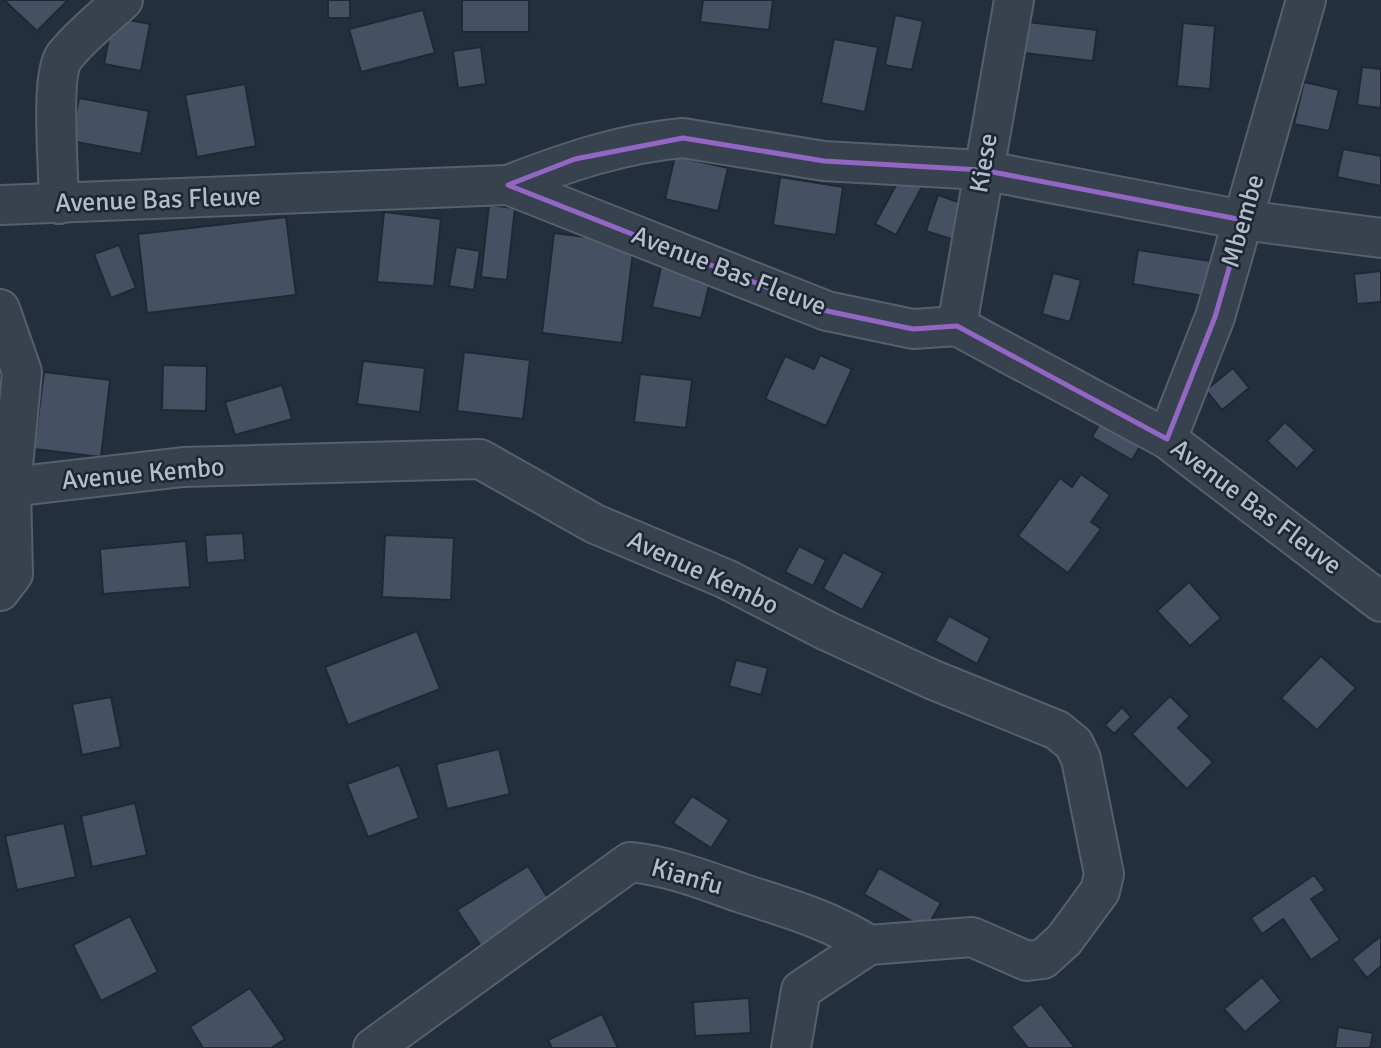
<svg xmlns="http://www.w3.org/2000/svg" width="1381" height="1048" font-family="Signika,sans-serif">
<style>
.building{fill:#455162;stroke:#1f2835;stroke-width:2}
.lines{fill:none;stroke-linecap:round;stroke-linejoin:round}
.minor-casing{stroke:#565f6c;stroke-width:42}
.minor{stroke:#38414e;stroke-width:38}
.marked{fill:none;stroke:#9266c3;stroke-width:5;stroke-linejoin:round}
.labels{text-anchor:middle;dominant-baseline:central;stroke-width:5;stroke-linejoin:round;paint-order:stroke}
.street-label{font-size:26px;fill:#b4bcc9;stroke:#1d2633}
</style>
<rect width="100%" height="100%" fill="#242f3e"/>
<g class="building">
<polygon points="4,0 68,0 37,31"/>
<rect x="328" y="0" width="22" height="18"/>
<rect x="462" y="0" width="67" height="32"/>
<polygon points="703,0 773,0 769,30 700,22"/>
<polygon points="423,10 435,53 361,72 349,29"/>
<polygon points="895,15 923,21 912,70 885,65"/>
<polygon points="113,17 150,24 141,71 104,64"/>
<polygon points="1019,21 1097,30 1093,61 1015,52"/>
<polygon points="1183,23 1215,26 1210,89 1177,86"/>
<polygon points="834,39 878,47 865,112 821,103"/>
<polygon points="481,47 486,84 458,88 453,51"/>
<polygon points="1362,67 1381,69 1381,108 1357,105"/>
<polygon points="1304,82 1339,90 1329,131 1294,124"/>
<polygon points="245,84 256,146 197,157 185,95"/>
<polygon points="79,98 149,111 141,154 71,141"/>
<polygon points="1343,149 1381,156 1381,186 1337,177"/>
<polygon points="675,156 728,168 718,211 665,199"/>
<polygon points="902,174 923,185 896,235 875,224"/>
<polygon points="780,177 843,187 836,235 773,225"/>
<polygon points="938,195 970,206 958,241 926,231"/>
<polygon points="489,205 515,208 507,280 481,277"/>
<polygon points="384,212 441,219 434,286 377,282"/>
<polygon points="286,217 296,295 147,313 138,234"/>
<polygon points="554,233 634,243 622,343 542,333"/>
<polygon points="119,245 136,288 111,298 94,254"/>
<polygon points="456,247 480,251 474,290 449,286"/>
<polygon points="1138,250 1210,261 1204,296 1133,284"/>
<polygon points="662,263 712,274 701,318 652,307"/>
<polygon points="1381,271 1381,302 1357,304 1354,274"/>
<polygon points="1053,273 1081,280 1070,322 1042,314"/>
<polygon points="464,352 530,360 523,419 457,411"/>
<polygon points="820,355 852,369 826,426 765,399 785,356 814,369"/>
<polygon points="363,361 425,368 420,412 357,404"/>
<polygon points="163,365 207,366 206,411 162,410"/>
<polygon points="1233,368 1249,388 1222,410 1206,390"/>
<polygon points="44,372 110,380 101,457 34,449"/>
<polygon points="640,374 692,380 686,428 634,422"/>
<polygon points="282,385 292,419 235,435 225,402"/>
<polygon points="1103,418 1143,441 1132,460 1092,437"/>
<polygon points="1285,422 1315,450 1297,469 1267,441"/>
<polygon points="1081,474 1110,495 1091,522 1101,529 1068,573 1018,536 1060,478 1072,487"/>
<polygon points="243,533 245,560 207,563 205,535"/>
<polygon points="385,535 454,538 451,600 382,597"/>
<polygon points="186,541 190,587 103,594 100,549"/>
<polygon points="799,546 826,560 813,586 785,572"/>
<polygon points="843,552 883,573 862,610 823,589"/>
<polygon points="1189,582 1221,618 1190,646 1157,611"/>
<polygon points="949,616 990,638 977,664 935,641"/>
<polygon points="417,631 440,689 348,725 325,667"/>
<polygon points="1321,656 1356,688 1317,730 1281,698"/>
<polygon points="736,660 768,668 761,695 729,686"/>
<polygon points="1170,696 1190,716 1178,728 1213,762 1187,789 1132,734"/>
<polygon points="111,697 121,747 82,755 72,704"/>
<polygon points="1122,707 1131,717 1114,734 1105,725"/>
<polygon points="499,749 510,794 447,809 436,764"/>
<polygon points="399,765 419,818 368,837 347,784"/>
<polygon points="692,796 729,820 711,848 673,823"/>
<polygon points="135,803 147,855 92,867 81,816"/>
<polygon points="64,823 76,877 17,890 5,836"/>
<polygon points="528,866 551,903 481,946 457,910"/>
<polygon points="879,868 941,903 926,929 864,894"/>
<polygon points="1314,875 1325,890 1311,899 1340,940 1311,960 1283,919 1262,934 1251,918"/>
<polygon points="130,916 158,972 101,1001 73,945"/>
<polygon points="1381,936 1381,966 1367,978 1352,959"/>
<polygon points="1262,977 1281,1001 1245,1032 1224,1009"/>
<polygon points="250,988 285,1039 271,1048 203,1048 190,1027"/>
<polygon points="749,998 751,1033 695,1036 693,1002"/>
<polygon points="1041,1004 1075,1048 1028,1048 1011,1027"/>
<polygon points="602,1014 618,1048 552,1048 548,1040"/>
<polygon points="1338,1027 1373,1033 1370,1048 1335,1048"/>
</g>
<g class="lines">
<defs>
<g id="minor">
<path d="M508,185c57,-22 114,-42 175,-47l141,23 158,9 261,50 138,18"/>
<path d="M59,204c0,-29 -9,-127 5,-147 16,-21 40,-39 59,-57"/>
<polyline points="0,205 508,185 827,311 913,329 957,326 1167,439 1381,602"/>
<polyline points="0,309 22,372 11,487"/>
<polyline points="957,326 1014,0"/>
<polyline points="1167,439 1215,317 1306,0"/>
<polyline points="0,591 13,574 11,487 183,467 480,459 595,524 726,579 827,631 931,679 1057,730 1074,744 1081,759 1104,874 1100,891 1064,940 1043,959 1027,961 972,937 869,945"/>
<path d="M373,1048l257,-186c40,4 76,19 114,32 43,14 86,26 125,51"/>
<polyline points="791,1048 801,990 869,945"/>
</g>
</defs>
<use href="#minor" class="minor-casing"/>
<use href="#minor" class="minor"/>
</g>
<path class="marked" d="M683,138l141,23 158,9 261,50 -28,97 -48,122 -210,-113 -44,3 -86,-18 -319,-126 67,-26z"/>
<g class="labels">
<g class="street-label">
<text transform="translate(984 163) rotate(-80)">Kiese</text>
<text transform="translate(158 200) rotate(-2)">Avenue Bas Fleuve</text>
<text transform="translate(1243 221) rotate(-74)">Mbembe</text>
<text transform="translate(729 271) rotate(21)">Avenue Bas Fleuve</text>
<text transform="translate(143 474) rotate(-5)">Avenue Kembo</text>
<text transform="translate(1256 507) rotate(37)">Avenue Bas Fleuve</text>
<text transform="translate(703 573) rotate(25)">Avenue Kembo</text>
<text transform="translate(687 877) rotate(16)">Kianfu</text>
</g>
</g>
</svg>
